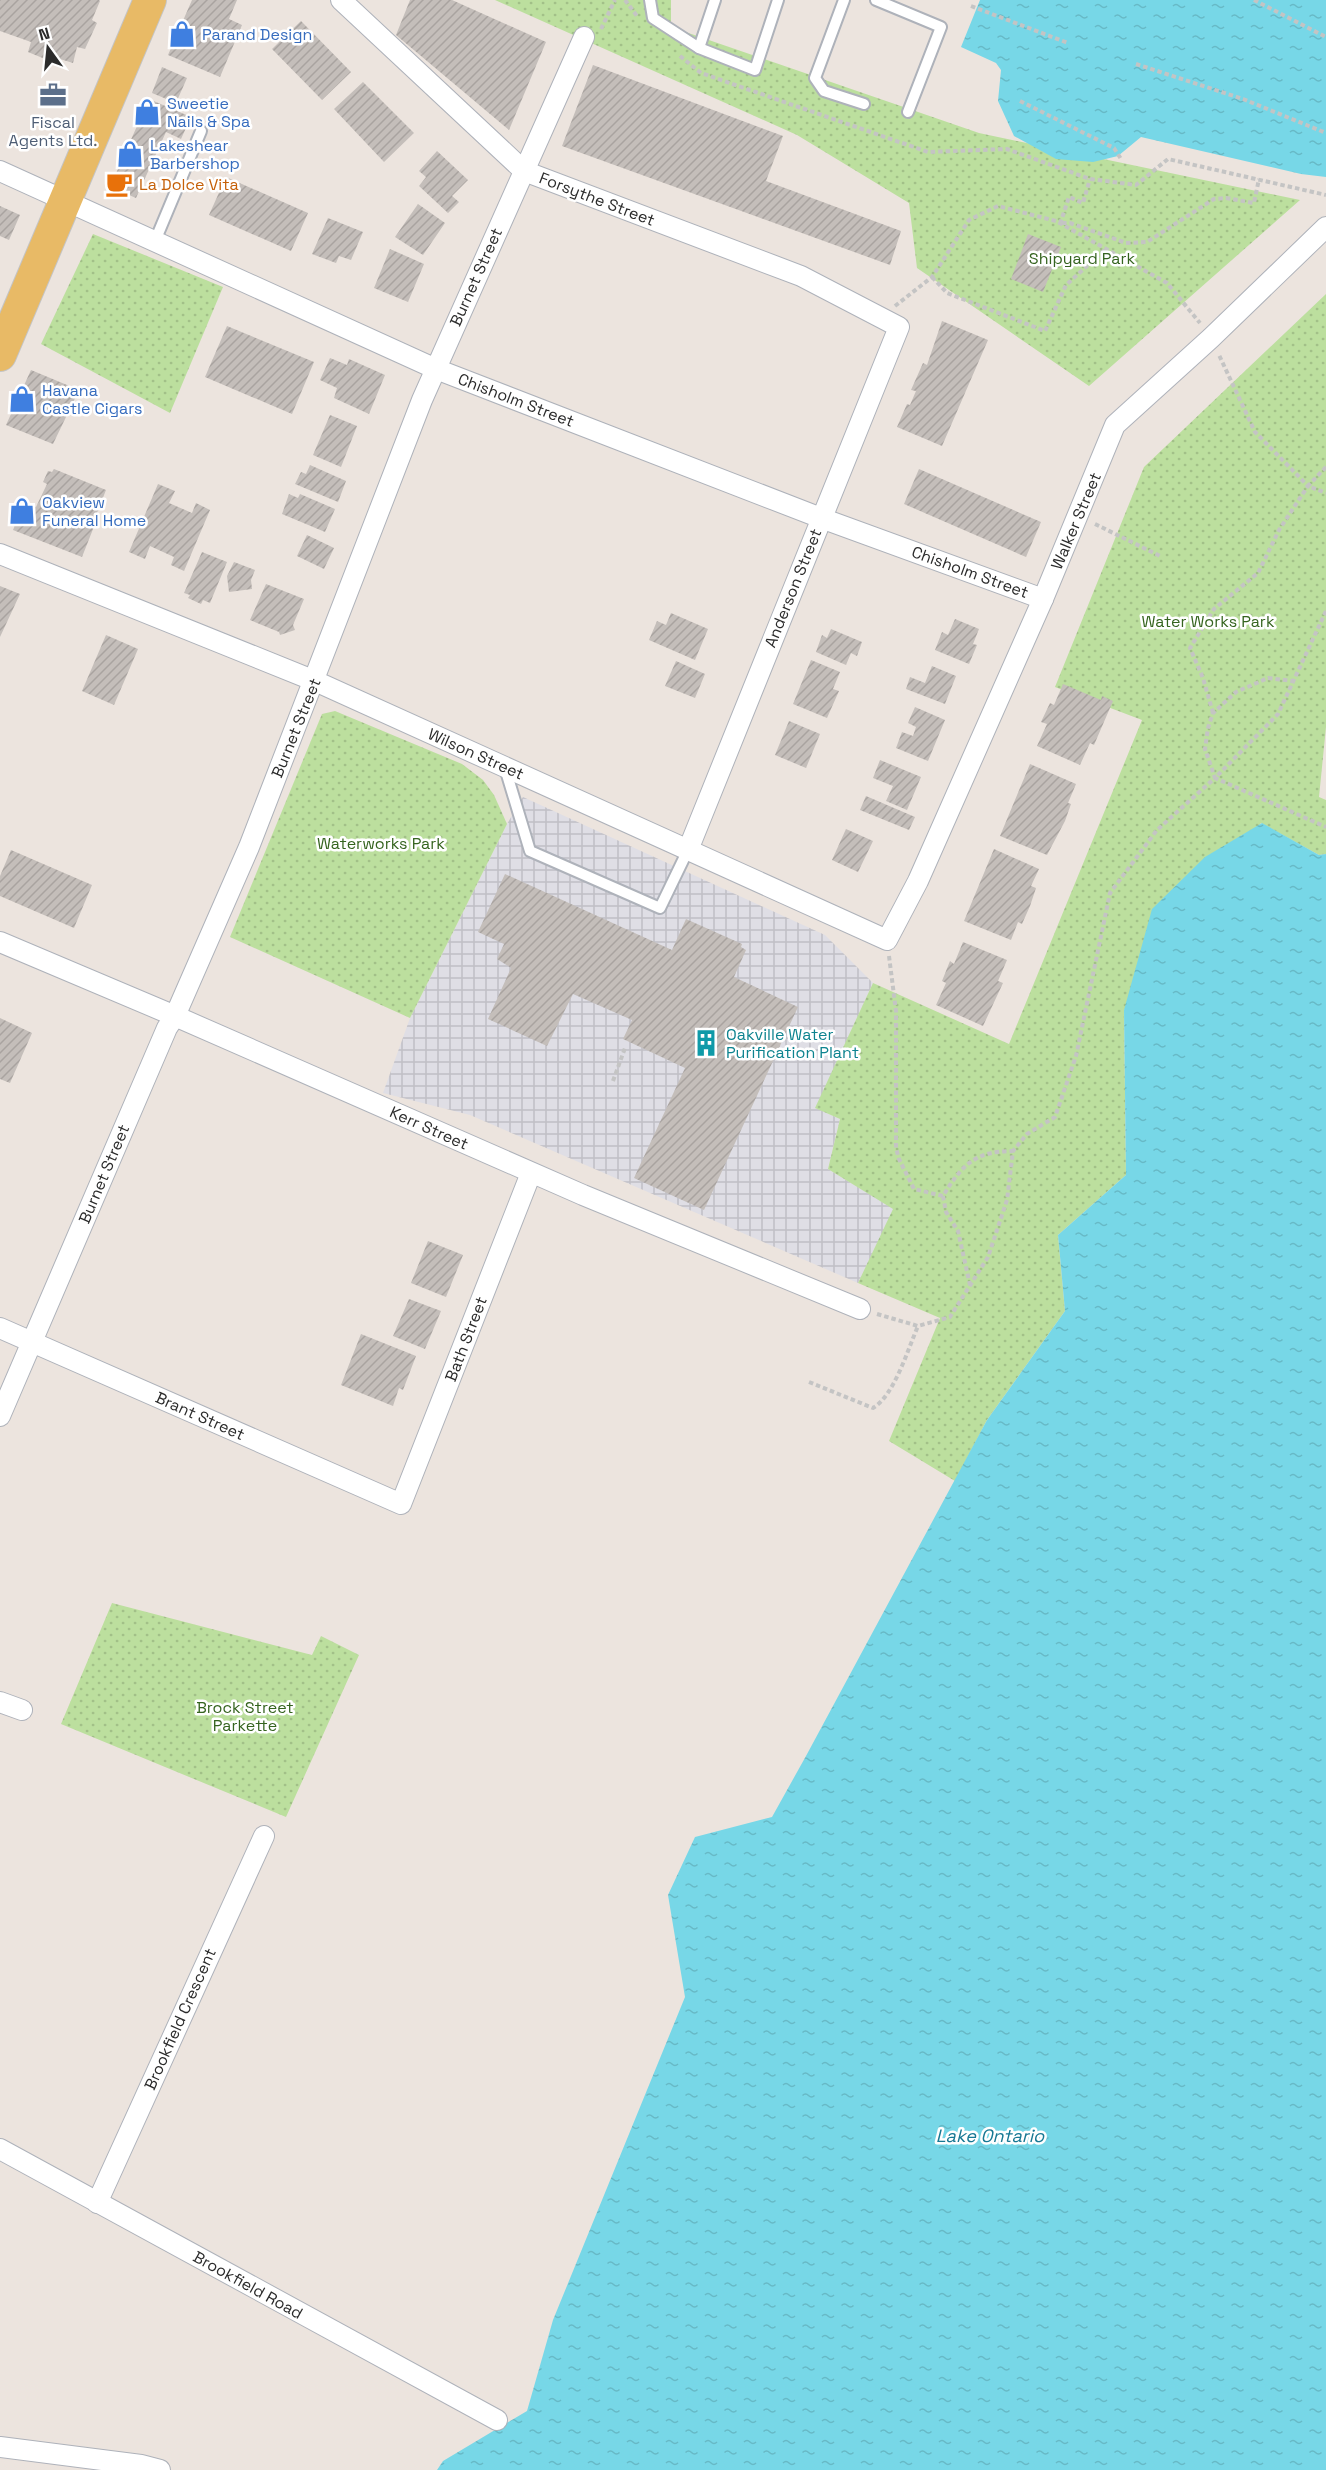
<svg xmlns="http://www.w3.org/2000/svg" width="1326" height="2470" font-family="'Space Grotesk',sans-serif">
<style>
.industrial{fill:url(#industrial-grid)}
.grass{fill:url(#grass-dots)}
.water{fill:url(#water-ripples)}
.building{fill:url(#building-hatch)}
.lines{fill:none;stroke-linecap:round;stroke-linejoin:round}
.lane-casing{stroke:#aeb2ba;stroke-width:14}
.street-casing{stroke:#aeb2ba;stroke-width:22}
.primary-casing{stroke:#c4c4c4;stroke-width:34}
.path{stroke:#c4c4c4;stroke-width:4;stroke-dasharray:4.5 3;stroke-linecap:butt}
.lane{stroke:#fff;stroke-width:10}
.street{stroke:#fff;stroke-width:20}
.primary{stroke:#e8ba66;stroke-width:32}
.labels{text-anchor:middle;dominant-baseline:central;stroke-width:5;stroke-linejoin:round;paint-order:stroke}
.shop-label{font-size:16px;fill:#366cbe;stroke:#fff;text-anchor:start}
.service-label{font-size:16px;fill:#4e5e75;stroke:#fff}
.food-label{font-size:16px;fill:#c56008;stroke:#fff;text-anchor:start}
.street-label{font-size:16px;fill:#2b2b2b;stroke:#fff}
.park-label{font-size:16px;fill:#35641f;stroke:#fff}
.culture-label{font-size:16px;fill:#0d838f;stroke:#fff;text-anchor:start}
.water-label{font-size:18px;font-style:italic;fill:#167894;stroke:#fff}
</style>
<defs>
<pattern id="industrial-grid" width="8" height="8" patternUnits="userSpaceOnUse" patternTransform="scale(1.5)"><rect width="8" height="8" fill="#dfdee5"/><path d="M0 4h8M4 0v8" fill="none" stroke="#c0bfc5"/></pattern>
<pattern id="grass-dots" width="8" height="8" patternUnits="userSpaceOnUse" patternTransform="scale(1.5)"><rect width="8" height="8" fill="#bcdf9e"/><path d="M2 2h.1M6 6h.1" fill="none" stroke="#a2c088" stroke-width="1.8" stroke-linecap="round"/></pattern>
<pattern id="water-ripples" width="26" height="14" patternUnits="userSpaceOnUse" patternTransform="scale(1.5)"><rect width="26" height="14" fill="#77d7e7"/><path d="M2 4q2-2 4 0t4 0M15 11q2-2 4 0t4 0" fill="none" stroke="#67b9c6"/></pattern>
<pattern id="building-hatch" width="6" height="6" patternUnits="userSpaceOnUse" patternTransform="scale(1.5)"><rect width="6" height="6" fill="#c4beba"/><path d="M-1 1l2-2M0 6l6-6M5 7l2-2" fill="none" stroke="#a9a3a0"/></pattern>
</defs>
<rect width="100%" height="100%" fill="#ece4de"/>
<polygon class="industrial" points="523,797 825,935 873,983 816,1108 840,1119 828,1169 894,1209 858,1283 470,1115 383,1093 410,1018 507,824"/>
<g class="grass">
<polygon points="495,0 671,0 671,27 979,133 1300,200 1089,386 917,268 909,203 797,135"/>
<polygon points="93,234 223,287 170,413 41,344"/>
<polygon points="1326,294 1326,727 1319,797 1326,800 1326,854 1319,855 1261,823 1124,1010 1126,1175 1058,1235 1065,1311 987,1420 955,1481 889,1441 940,1318 858,1283 893,1209 828,1169 840,1119 815,1108 873,983 1009,1044 1142,720 1055,687 1144,467"/>
<polygon points="335,711 462,764 483,780 494,795 507,824 410,1018 230,937 322,714"/>
<polygon points="112,1603 312,1655 321,1636 359,1655 286,1817 61,1724"/>
</g>
<g class="water">
<polygon points="980,0 1326,0 1326,177 1301,174 1141,137 1118,156 1093,162 1056,159 1014,136 998,101 1001,70 996,63 961,47"/>
<polygon points="1262,823 1319,855 1326,854 1326,2470 437,2470 443,2461 527,2411 553,2320 685,1997 668,1895 695,1837 772,1817 806,1756 987,1420 1065,1311 1058,1235 1126,1175 1124,1010 1152,909 1205,857"/>
</g>
<g class="building">
<polygon points="0,0 99,0 100,1 92,20 97,23 85,49 77,47 73,63 47,55 45,59 28,52 31,42 0,31"/>
<polygon points="192,0 237,0 229,19 242,25 220,77 168,55"/>
<polygon points="410,0 452,0 546,42 509,130 396,35"/>
<polygon points="301,21 351,72 322,100 272,49"/>
<polygon points="593,65 783,136 766,181 901,231 890,265 562,146"/>
<polygon points="162,67 187,78 176,103 152,93"/>
<polygon points="363,82 414,133 384,162 334,109"/>
<polygon points="149,99 191,117 181,139 166,132 136,198 110,187"/>
<polygon points="437,151 468,180 452,196 459,202 448,213 419,186 426,177 419,171"/>
<polygon points="226,177 308,213 291,251 209,215"/>
<polygon points="418,204 445,223 423,255 395,237"/>
<polygon points="0,206 20,215 9,240 0,236"/>
<polygon points="328,218 363,232 351,260 339,256 336,263 312,254"/>
<polygon points="1028,234 1061,247 1043,292 1011,279"/>
<polygon points="390,249 424,264 408,302 374,288"/>
<polygon points="942,321 988,340 942,446 897,427 907,404 910,405 916,391 911,390 923,363 927,365"/>
<polygon points="227,326 314,362 292,414 205,377"/>
<polygon points="330,358 347,365 349,359 385,375 369,414 334,398 337,388 320,380"/>
<polygon points="31,370 79,390 53,444 6,425"/>
<polygon points="330,415 357,426 341,467 313,455"/>
<polygon points="310,465 346,481 338,502 295,484 301,472 306,474"/>
<polygon points="54,469 106,490 95,518 97,519 82,557 13,530 25,502 36,507 47,484 43,482 48,471 52,472"/>
<polygon points="919,469 1041,522 1026,557 904,504"/>
<polygon points="158,484 175,491 169,503 192,513 196,503 210,510 184,571 171,565 174,557 150,546 145,559 129,552"/>
<polygon points="289,494 298,498 300,494 335,509 325,532 282,514"/>
<polygon points="307,535 334,548 324,569 297,556"/>
<polygon points="202,552 227,562 210,603 203,600 201,604 188,598 190,595 184,593"/>
<polygon points="234,562 255,570 251,580 252,589 229,592 227,576"/>
<polygon points="266,584 304,599 293,625 295,630 280,635 279,632 250,620"/>
<polygon points="0,586 20,594 0,637"/>
<polygon points="671,613 708,629 695,660 649,640 657,621 666,625"/>
<polygon points="955,619 979,629 973,644 977,645 969,664 935,650 942,632 948,635"/>
<polygon points="831,629 862,642 857,656 851,653 846,665 816,652 822,635 827,638"/>
<polygon points="106,635 138,649 114,705 82,691"/>
<polygon points="811,660 840,672 833,689 839,691 827,718 793,704"/>
<polygon points="676,661 705,674 695,698 665,686"/>
<polygon points="932,666 956,676 945,704 906,689 910,677 925,683"/>
<polygon points="1063,684 1101,700 1102,696 1113,701 1094,745 1090,743 1080,765 1037,746 1047,724 1041,722 1050,703 1054,705"/>
<polygon points="915,707 945,720 928,761 896,748 902,732 913,736 916,727 908,723"/>
<polygon points="789,721 820,734 806,768 775,755"/>
<polygon points="880,760 921,777 907,810 886,801 893,786 873,778"/>
<polygon points="1030,764 1076,784 1068,803 1071,804 1065,821 1047,855 1000,836"/>
<polygon points="866,796 915,817 909,830 860,810"/>
<polygon points="846,829 873,841 858,872 832,860"/>
<polygon points="994,849 1039,869 1031,886 1036,888 1030,906 1022,924 1018,922 1011,940 964,921"/>
<polygon points="11,850 92,885 74,928 0,896 0,876"/>
<polygon points="505,874 672,950 686,919 742,944 741,947 746,950 734,977 798,1007 704,1210 634,1178 685,1068 623,1039 632,1020 573,994 547,1046 488,1019 511,968 497,959 504,944 478,932"/>
<polygon points="963,942 1007,960 998,981 1003,983 983,1026 936,1005 946,983 942,981 950,961 954,964"/>
<polygon points="0,1018 32,1033 10,1083 0,1079"/>
<polygon points="428,1241 463,1255 446,1297 411,1283"/>
<polygon points="409,1299 441,1311 425,1349 393,1336"/>
<polygon points="361,1334 416,1356 403,1390 399,1388 393,1406 341,1385"/>
</g>
<g class="lines">
<defs>
<g id="lane">
<polyline points="650,0 653,18 699,48 755,70 778,0"/>
<polyline points="844,0 815,78 824,91 864,104"/>
<polyline points="876,0 941,27 908,112"/>
<polyline points="699,48 715,0"/>
<polyline points="155,241 201,131"/>
<polyline points="505,768 530,851 660,908 688,850"/>
</g>
<g id="street">
<polyline points="341,0 524,171 801,276 899,327 688,850"/>
<polyline points="0,171 436,369 821,518 1043,599"/>
<polyline points="0,554 315,681 887,940 918,881 1043,599 1115,425 1211,338 1326,227"/>
<polyline points="0,942 175,1016 583,1195 860,1309"/>
<polyline points="0,1328 401,1504 531,1173"/>
<polyline points="0,1416 167,1028 175,1016 249,847 422,400 584,37"/>
<polyline points="0,1702 22,1710"/>
<polyline points="0,2149 497,2420"/>
<polyline points="97,2203 264,1836"/>
<polyline points="0,2447 141,2465 160,2470"/>
</g>
<polyline id="primary" points="0,355 150,0"/>
</defs>
<use href="#lane" class="lane-casing"/>
<use href="#street" class="street-casing"/>
<use href="#primary" class="primary-casing"/>
<g class="path">
<polyline points="625,0 637,16"/>
<polyline points="1254,0 1326,37"/>
<polyline points="971,6 1068,43"/>
<polyline points="601,29 615,0"/>
<polyline points="680,56 701,73 928,152 1007,149 1090,179 1136,185 1168,159 1326,195"/>
<polyline points="1136,64 1243,99 1326,133"/>
<polyline points="1020,101 1114,148 1121,159"/>
<polyline points="1062,223 1070,223 1126,243 1147,242 1214,199 1226,198 1254,203 1259,179"/>
<polyline points="1060,224 1069,197 1083,203 1090,179"/>
<polyline points="932,277 947,293 1045,331 1066,285 1106,249"/>
<polyline points="895,306 932,277 969,220 998,206 1056,221 1167,283 1200,323"/>
<polyline points="1326,467 1308,486 1326,493"/>
<polyline points="1095,524 1162,557"/>
<polyline points="1326,611 1278,714 1215,778 1326,827"/>
<polyline points="1213,713 1203,678 1190,648 1214,609 1258,573 1279,530 1308,486 1255,432 1219,355"/>
<path d="M889,956l7,55v137l3,11 15,30 29,7c19,-31 32,-45 70,-45"/>
<polyline points="613,1081 625,1048"/>
<polyline points="943,1196 946,1212 958,1231 970,1285"/>
<polyline points="877,1314 918,1326 950,1317 988,1257 1007,1200 1013,1151 1027,1134 1055,1117 1076,1056 1110,893 1157,830 1215,778 1205,749 1208,728 1213,713 1236,692 1268,678 1293,681"/>
<path d="M809,1382l64,26c21,-12 35,-59 45,-82"/>
</g>
<use href="#lane" class="lane"/>
<use href="#street" class="street"/>
<use href="#primary" class="primary"/>
</g>
<defs>
<symbol id="shop-bare" viewBox="-9 -9 18 18"><path d="M-5-2.5h2.3a2.7 3.5 0 0 1 5.4 0H5L5.5 6h-11ZM-1.5-2.5h3a1.5 2.3 0 0 0-3 0Z" fill="#3f7fe0" stroke="#fff" stroke-width="2.5" paint-order="stroke"/></symbol>
<symbol id="office-bare" viewBox="-9 -9 18 18"><path d="M-6-3h4V-5.5h4V-3h4V5H-6ZM-1-4.5V-3h2v-1.5ZM-6 0V1H6V0Z" fill="#5c6f8a" stroke="#fff" stroke-width="2.5" paint-order="stroke"/></symbol>
<symbol id="cafe-bare" viewBox="-9 -9 18 18"><path d="M-5.5-4.5H6V0H3Q3 3.5 0 3.5H-2.5Q-5.5 3.5-5.5 0ZM3-3.2v2h1.7v-2ZM-6 4.5H4V6H-6Z" fill="#e8710a" stroke="#fff" stroke-width="2.5" paint-order="stroke"/></symbol>
<symbol id="building-bare" viewBox="-9 -9 18 18"><path d="M-4-6H4V6H1V3H-1V6H-4ZM-2.5-4.3h1.7v1.8h-1.7ZM.8-4.3h1.7v1.8H.8ZM-2.5-1h1.7V.8h-1.7ZM.8-1h1.7V.8H.8Z" fill="#0f9aa8" stroke="#fff" stroke-width="2.5" paint-order="stroke"/></symbol>
</defs>
<g fill-rule="evenodd">
<use href="#shop-bare" x="163" y="15" width="38" height="38"/>
<use href="#office-bare" x="34" y="76" width="38" height="38"/>
<use href="#shop-bare" x="128" y="93" width="38" height="38"/>
<use href="#shop-bare" x="111" y="135" width="38" height="38"/>
<use href="#cafe-bare" x="100" y="165" width="38" height="38"/>
<use href="#shop-bare" x="3" y="380" width="38" height="38"/>
<use href="#shop-bare" x="3" y="492" width="38" height="38"/>
<use href="#building-bare" x="687" y="1024" width="38" height="38"/>
</g>
<g class="labels">
<g class="shop-label">
<text x="202" y="34">Parand Design</text>
<text x="167" y="103">Sweetie<tspan x="167" dy="18">Nails &amp; Spa</tspan></text>
<text x="150" y="145">Lakeshear<tspan x="150" dy="18">Barbershop</tspan></text>
<text x="42" y="390">Havana<tspan x="42" dy="18">Castle Cigars</tspan></text>
<text x="42" y="502">Oakview<tspan x="42" dy="18">Funeral Home</tspan></text>
</g>
<g class="service-label">
<text x="53" y="122">Fiscal<tspan x="53" dy="18">Agents Ltd.</tspan></text>
</g>
<g class="food-label">
<text x="139" y="184">La Dolce Vita</text>
</g>
<g class="street-label">
<text transform="translate(597 199) rotate(21)">Forsythe Street</text>
<text transform="translate(476 277) rotate(-66)">Burnet Street</text>
<text transform="translate(516 400) rotate(21)">Chisholm Street</text>
<text transform="translate(1076 521) rotate(-67)">Walker Street</text>
<text transform="translate(970 572) rotate(20)">Chisholm Street</text>
<text transform="translate(793 588) rotate(-68)">Anderson Street</text>
<text transform="translate(296 728) rotate(-68)">Burnet Street</text>
<text transform="translate(476 754) rotate(24)">Wilson Street</text>
<text transform="translate(429 1128) rotate(24)">Kerr Street</text>
<text transform="translate(104 1174) rotate(-67)">Burnet Street</text>
<text transform="translate(466 1339) rotate(-69)">Bath Street</text>
<text transform="translate(200 1416) rotate(24)">Brant Street</text>
<text transform="translate(180 2019) rotate(-66)">Brookfield Crescent</text>
<text transform="translate(248 2285) rotate(29)">Brookfield Road</text>
</g>
<g class="park-label">
<text x="1082" y="258">Shipyard Park</text>
<text x="1208" y="621">Water Works Park</text>
<text x="381" y="843">Waterworks Park</text>
<text x="245" y="1707">Brock Street<tspan x="245" dy="18">Parkette</tspan></text>
</g>
<g class="culture-label">
<text x="726" y="1034">Oakville Water<tspan x="726" dy="18">Purification Plant</tspan></text>
</g>
<g class="water-label">
<text x="990" y="2135">Lake Ontario</text>
</g>
</g>
<g transform="translate(48 48) rotate(345)" stroke="#ffffff" stroke-width="4.5" paint-order="stroke">
<path d="M0-4.5L10 22L0 15L-10 22Z" fill="#2b2b2b"/>
<text y="-9" font-size="16" font-weight="bold" text-anchor="middle" fill="#2b2b2b">N</text>
</g>
</svg>
